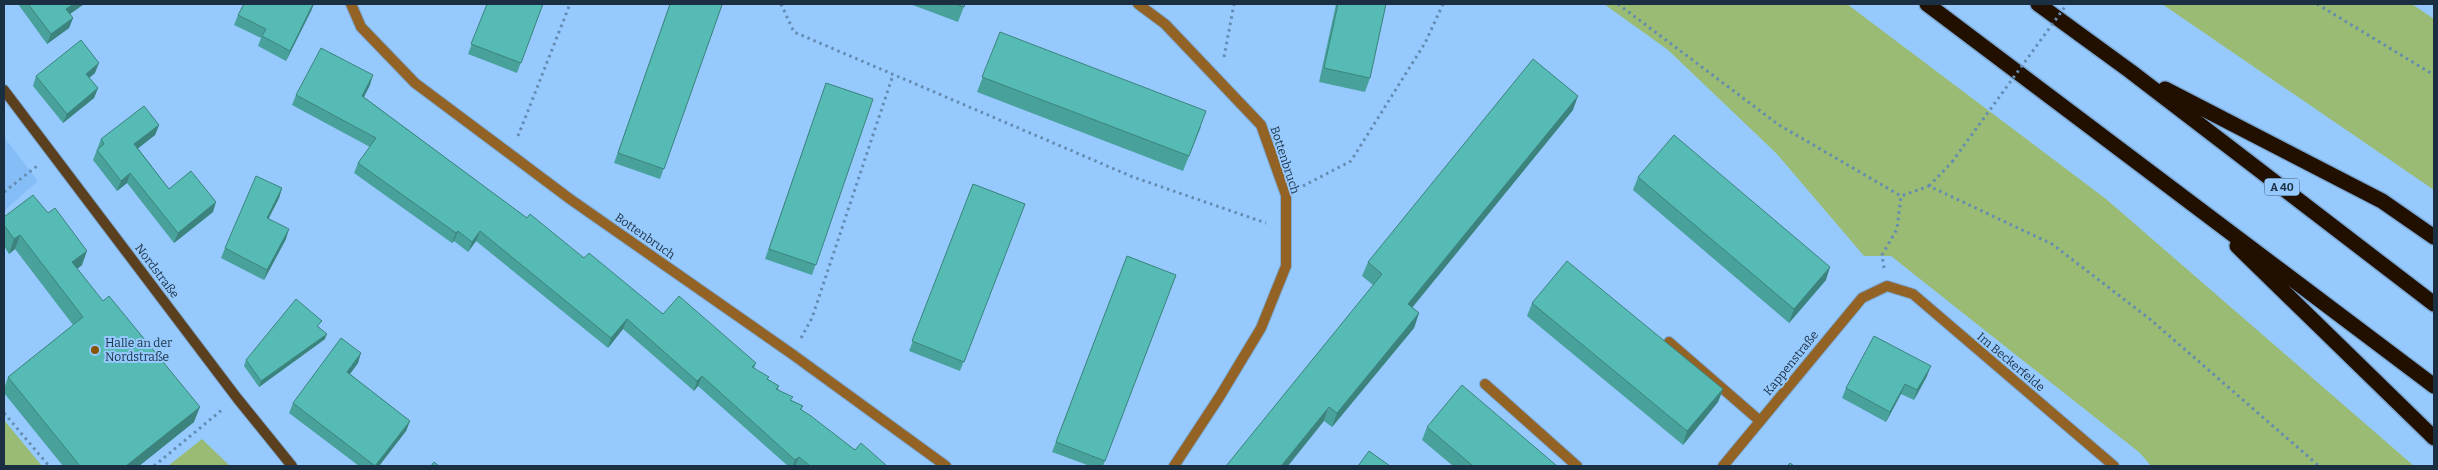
<svg xmlns="http://www.w3.org/2000/svg" width="2438" height="470" font-family="Bitter,serif">
<style>
.built{fill:#85bef6}
.green{fill:#99bb74}
.lines{fill:none;stroke-linecap:round;stroke-linejoin:round}
.lane-casing{stroke:#7ba8d5;stroke-width:12}
.street-casing{stroke:#7ba8d5;stroke-width:12}
.secondary-casing{stroke:#7ba8d5;stroke-width:12}
.highway-casing{stroke:#7ba8d5;stroke-width:18}
.path{stroke:#648bb2;stroke-width:3;stroke-dasharray:2.5 4;stroke-linecap:butt}
.lane{stroke:#936325;stroke-width:10}
.street{stroke:#936325;stroke-width:10}
.secondary{stroke:#5b4020;stroke-width:10}
.highway{stroke:#211000;stroke-width:15}
.path-bridge{stroke:#648bb2;stroke-width:3;stroke-dasharray:2.5 4;stroke-linecap:butt}
.wall{fill:#49a19b}
.shaded-wall{fill:#3c837e}
.building{fill:#55bbb4;stroke:#3c837e}
.poi-dot{fill:#885400;stroke:#96cafe;stroke-width:2}
.labels{text-anchor:middle;dominant-baseline:central;stroke-width:4;stroke-linejoin:round;paint-order:stroke}
.shield{fill:#96cafe;stroke:#405e7b;stroke-width:1}
.shield-label{font-size:11px;font-weight:bold;fill:#1b2f43}
.street-label{font-size:12px;fill:#1b2f43;stroke:#96cafe}
.poi-label{font-size:12px;fill:#1b2f43;stroke:#96cafe;text-anchor:start}
</style>
<rect width="100%" height="100%" fill="#96cafe"/>
<polygon class="built" points="4,137 38,181 4,211"/>
<g class="green">
<polygon points="1604,4 1847,4 2106,199 2414,466 2151,466 2140,453 1891,256 1864,256 1776,153 1668,50"/>
<polygon points="2162,4 2412,4 2434,19 2434,190"/>
<polygon points="4,420 42,466 4,466"/>
<polygon points="202,439 230,466 168,466"/>
</g>
<g class="lines">
<defs>
<g id="lane">
<polyline points="1669,342 1760,421"/>
<polyline points="1485,384 1577,466"/>
</g>
<g id="street">
<polyline points="351,4 361,27 415,83 570,199 792,354 946,466"/>
<polyline points="1138,4 1165,24 1261,125 1286,195 1286,266 1261,328 1220,396 1174,466"/>
<polyline points="1723,466 1862,298 1887,286 1913,294 2114,466"/>
</g>
<polyline id="secondary" points="4,90 237,398 292,466"/>
<g id="highway">
<polyline points="1927,4 2434,386"/>
<polyline points="2038,4 2130,71 2434,304"/>
<polyline points="2165,89 2382,201 2434,237"/>
<polyline points="2237,246 2434,438"/>
</g>
</defs>
<use href="#lane" class="lane-casing"/>
<use href="#street" class="street-casing"/>
<use href="#secondary" class="secondary-casing"/>
<use href="#highway" class="highway-casing"/>
<g class="path">
<polyline points="781,4 794,32 1133,177 1266,223"/>
<polyline points="1618,4 1779,125 1901,196 1929,186 2052,244 2151,320 2319,466"/>
<polyline points="2317,4 2434,75"/>
<polyline points="1224,57 1234,4"/>
<polyline points="518,136 570,4"/>
<polyline points="1303,186 1351,161 1425,43 1443,4"/>
<polyline points="1929,186 1952,162"/>
<polyline points="4,192 37,166"/>
<polyline points="1884,268 1882,255 1897,229 1901,196"/>
<polyline points="801,338 812,318 893,75"/>
<polyline points="4,413 49,466"/>
<polyline points="154,466 223,409"/>
</g>
<use href="#lane" class="lane"/>
<use href="#street" class="street"/>
<use href="#secondary" class="secondary"/>
<use href="#highway" class="highway"/>
<polyline class="path-bridge" points="1952,162 2067,4"/>
</g>
<g class="wall">
<polygon points="18,4 84,4 70,14 73,18 69,28 47,44"/>
<polygon points="487,4 543,4 517,73 468,54"/>
<polygon points="670,4 722,5 660,179 614,163"/>
<polygon points="910,4 965,4 958,22"/>
<polygon points="1336,4 1386,4 1370,78 1365,92 1319,82"/>
<polygon points="312,9 286,61 258,46 261,38 234,25 238,15"/>
<polygon points="1000,32 1201,127 1183,171 977,92"/>
<polygon points="95,73 89,78 98,88 94,98 63,123 33,86 36,76"/>
<polygon points="826,83 873,99 812,275 765,259"/>
<polygon points="370,85 364,97 527,218 663,314 756,363 754,369 768,379 779,386 778,389 791,400 803,406 801,410 855,450 887,466 788,466 698,386 694,391 623,329 608,348 476,241 468,252 454,241 452,243 354,173 358,163 370,147 292,105 296,95"/>
<polygon points="1573,110 1412,307 1419,313 1414,328 1332,427 1324,421 1373,285 1362,276 1368,262"/>
<polygon points="159,125 155,135 138,148 169,189 213,212 174,243 127,183 117,191 93,160 101,139"/>
<polygon points="1638,177 1826,280 1789,323 1633,190"/>
<polygon points="973,184 1025,204 960,371 909,351"/>
<polygon points="282,188 279,198 268,219 286,239 264,280 221,258 225,248"/>
<polygon points="4,217 82,265 77,269 194,422 139,466 63,466 4,393 4,389 8,377 73,325 15,249 9,254 4,246"/>
<polygon points="1127,256 1176,275 1103,466 1090,466 1052,452"/>
<polygon points="1532,303 1723,389 1718,402 1683,445 1527,316"/>
<polygon points="320,326 319,327 325,339 259,387 244,366 246,360"/>
<polygon points="358,363 350,374 410,421 406,431 379,466 359,466 289,413 293,403"/>
<polygon points="1927,376 1914,400 1901,394 1886,422 1842,398 1846,388"/>
<polygon points="1427,427 1557,466 1453,466 1422,440"/>
</g>
<g class="shaded-wall">
<polygon points="74,4 84,4 63,19 66,9"/>
<polygon points="313,4 314,4 312,9 286,61 290,51"/>
<polygon points="73,18 69,28 47,44 51,34"/>
<polygon points="99,63 95,73 82,84 86,74"/>
<polygon points="373,75 370,85 359,106 362,96"/>
<polygon points="98,88 94,98 63,123 67,114"/>
<polygon points="1578,96 1573,110 1403,319 1408,304"/>
<polygon points="159,125 155,135 131,154 134,144"/>
<polygon points="130,173 127,183 117,191 121,181"/>
<polygon points="282,188 279,198 264,228 267,218"/>
<polygon points="216,202 213,212 174,243 178,233"/>
<polygon points="289,229 286,239 264,280 267,270"/>
<polygon points="458,231 454,241 452,243 456,233"/>
<polygon points="480,231 476,241 468,252 472,242"/>
<polygon points="20,235 15,249 9,254 14,239"/>
<polygon points="87,251 82,265 67,277 72,262"/>
<polygon points="1830,267 1826,280 1789,323 1794,309"/>
<polygon points="1419,313 1414,328 1332,427 1337,413"/>
<polygon points="627,319 623,329 608,348 611,338"/>
<polygon points="327,334 325,339 259,387 261,381"/>
<polygon points="361,353 358,363 344,382 347,372"/>
<polygon points="1931,366 1927,376 1914,400 1917,390"/>
<polygon points="702,376 698,386 694,391 697,381"/>
<polygon points="1905,384 1901,394 1886,422 1890,412"/>
<polygon points="1723,389 1718,402 1683,445 1687,431"/>
<polygon points="200,407 194,422 139,466 126,466"/>
<polygon points="1329,407 1324,421 1288,466 1281,466"/>
<polygon points="410,421 406,431 379,466 375,466"/>
<polygon points="799,457 795,466 793,466 795,460"/>
</g>
<g class="building">
<polygon points="28,4 74,4 66,9 73,18 51,34"/>
<polygon points="244,4 313,4 290,51 262,36 266,29 238,15"/>
<polygon points="487,4 543,4 521,63 471,44"/>
<polygon points="670,4 720,4 722,5 664,169 618,153"/>
<polygon points="956,4 965,4 964,7"/>
<polygon points="1338,4 1386,4 1370,78 1324,68"/>
<polygon points="1000,32 1206,111 1189,156 982,77"/>
<polygon points="81,40 99,63 86,74 98,88 67,114 36,76"/>
<polygon points="321,48 373,75 362,96 527,218 530,214 584,258 589,253 663,314 679,296 756,363 752,367 769,377 767,379 779,386 776,389 793,397 790,400 803,406 800,409 811,416 855,450 861,443 887,466 810,466 799,457 795,460 702,376 697,381 627,319 611,338 480,231 472,242 458,231 456,233 358,163 376,138 296,95"/>
<polygon points="1533,59 1578,96 1408,304 1419,313 1337,413 1329,407 1281,466 1226,466 1382,274 1368,262"/>
<polygon points="826,83 873,99 816,265 769,249"/>
<polygon points="144,106 159,125 134,144 169,189 191,171 216,202 178,233 130,173 121,181 97,150 104,144 101,139"/>
<polygon points="1674,135 1830,267 1794,309 1638,177"/>
<polygon points="256,176 282,188 267,218 289,229 267,270 225,248"/>
<polygon points="973,184 1025,204 964,362 912,341"/>
<polygon points="33,195 48,213 55,208 87,251 72,262 103,301 109,296 200,407 126,466 80,466 8,377 83,317 20,235 14,239 4,225 4,217"/>
<polygon points="1127,256 1176,275 1105,461 1056,442"/>
<polygon points="1567,261 1723,389 1687,431 1532,303"/>
<polygon points="296,299 322,321 317,326 327,334 261,381 246,360"/>
<polygon points="1874,336 1931,366 1917,390 1905,384 1890,412 1846,388"/>
<polygon points="341,338 361,353 347,372 410,421 375,466 293,403"/>
<polygon points="1462,385 1557,466 1473,466 1427,427"/>
<polygon points="1369,451 1390,466 1358,466"/>
<polygon points="434,462 439,466 431,466"/>
<polygon points="1790,463 1794,466 1787,466"/>
</g>
<circle class="poi-dot" cx="95" cy="350" r="5"/>
<g class="labels">
<rect class="shield" x="2264.5" y="178.5" width="35" height="17" rx="4"/>
<g class="shield-label">
<text x="2282" y="187">A 40</text>
</g>
<g class="street-label">
<text transform="translate(1285 160) rotate(72)">Bottenbruch</text>
<text transform="translate(645 236) rotate(35)">Bottenbruch</text>
<text transform="translate(157 271) rotate(53)">Nordstraße</text>
<text transform="translate(2011 362) rotate(40)">Im Beckerfelde</text>
<text transform="translate(1791 363) rotate(-51)">Kappenstraße</text>
</g>
<g class="poi-label">
<text x="105" y="343">Halle an der<tspan x="105" dy="14">Nordstraße</tspan></text>
</g>
</g>
<rect width="2438" height="470" fill="none" stroke="#1b2f43" stroke-width="10"/>
</svg>
